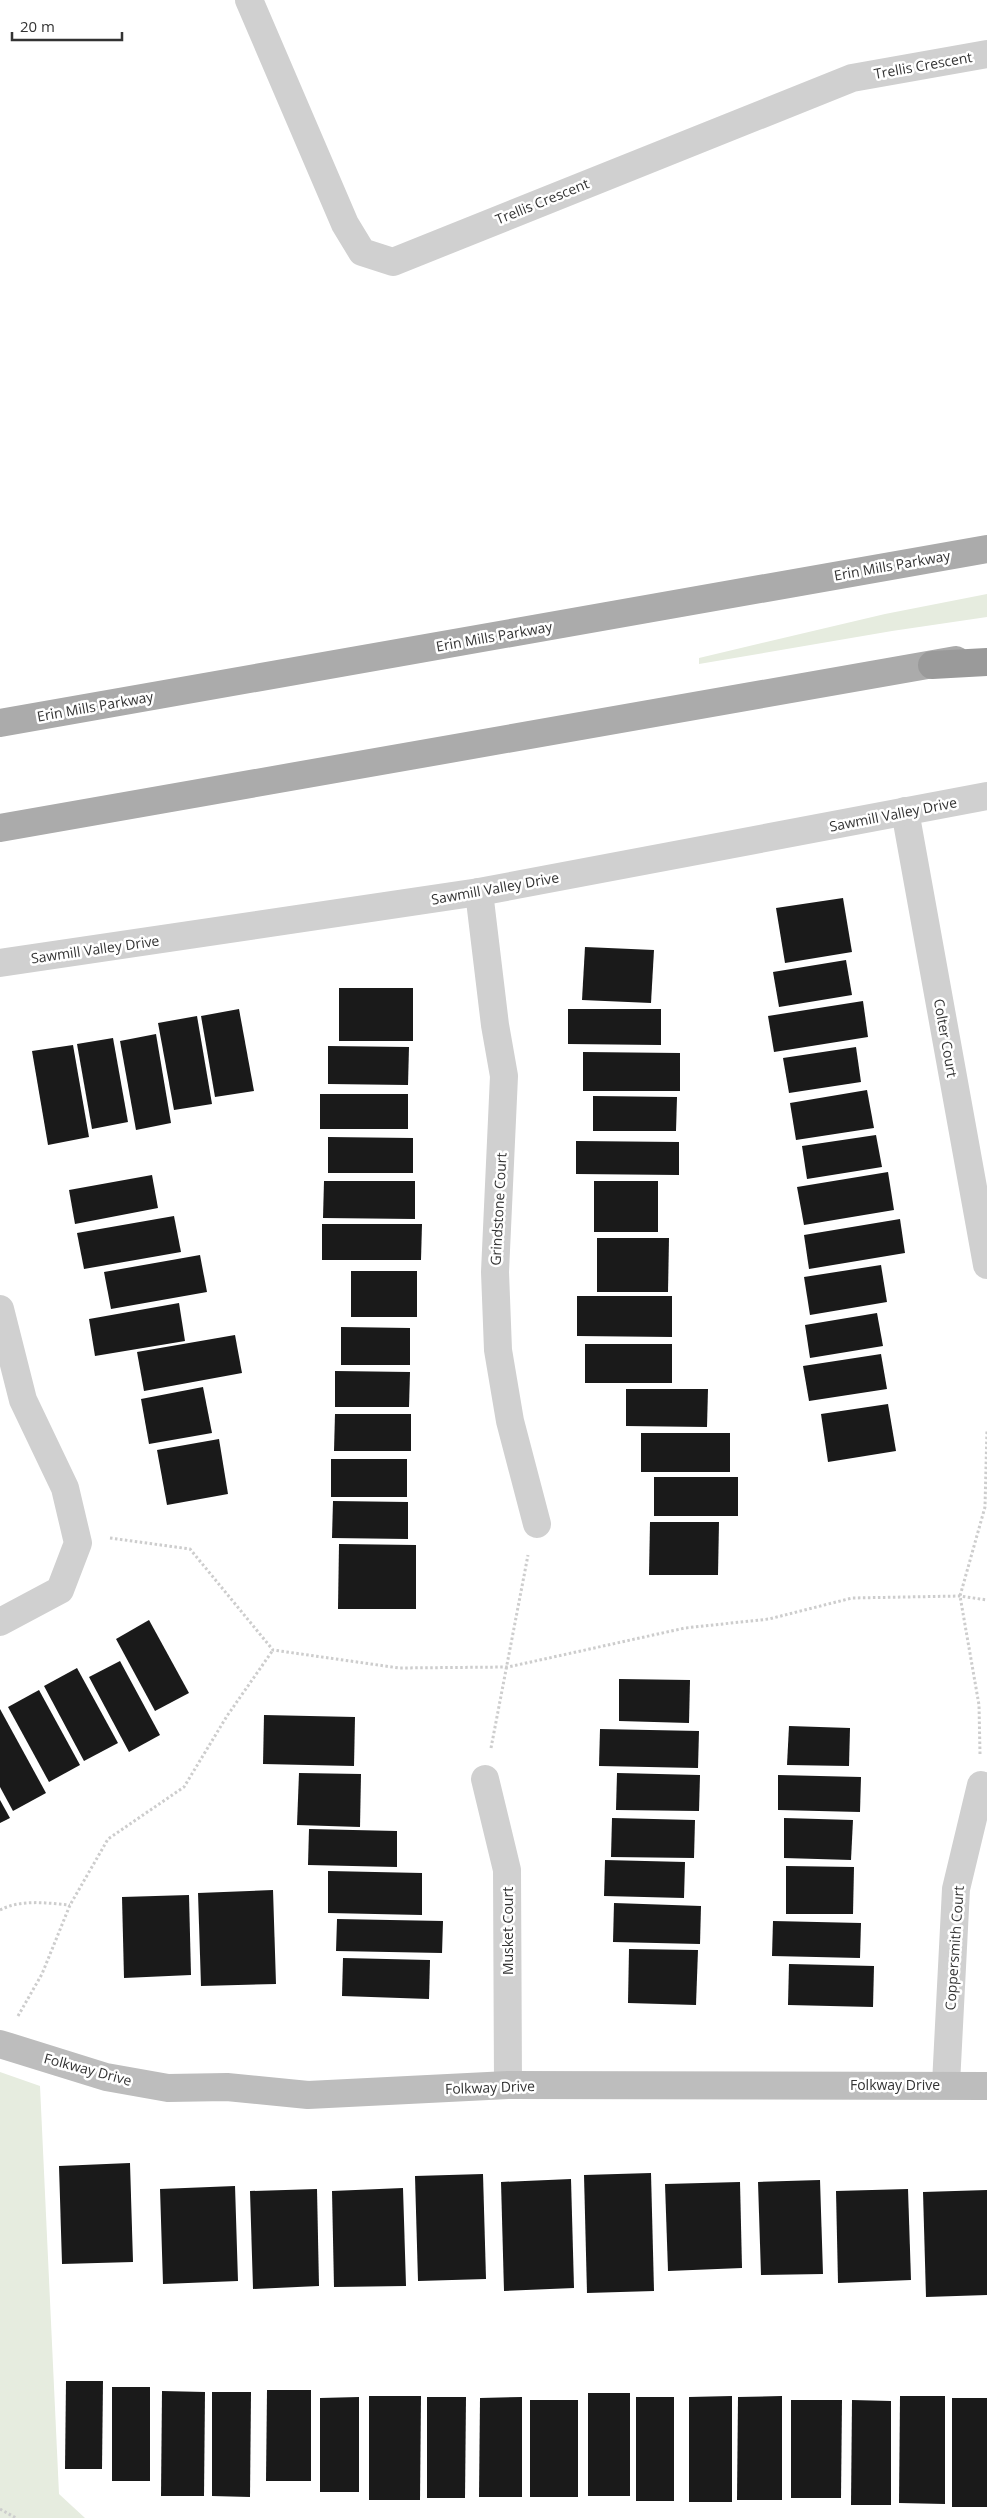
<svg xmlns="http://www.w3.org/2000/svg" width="987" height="2518" font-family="'Open Sans',sans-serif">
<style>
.green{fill:#e6ecdf}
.building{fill:#1a1a1a}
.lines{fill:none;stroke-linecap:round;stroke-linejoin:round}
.path{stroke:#cdcdcd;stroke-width:3;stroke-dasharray:2.5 2.5;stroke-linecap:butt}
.street{stroke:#d0d0d0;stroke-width:28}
.secondary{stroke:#bdbdbd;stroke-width:28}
.primary{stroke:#ababab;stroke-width:28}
.highway{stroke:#9a9a9a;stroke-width:28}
.labels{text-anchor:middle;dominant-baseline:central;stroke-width:5;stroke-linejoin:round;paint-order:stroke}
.street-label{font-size:14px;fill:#333;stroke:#fff}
</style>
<rect width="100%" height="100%" fill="#fff"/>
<g class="green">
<polygon points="987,594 987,617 892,631 699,664 699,658 885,614"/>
<polygon points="0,2072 40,2086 59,2494 85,2518 0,2518"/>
</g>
<g class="building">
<polygon points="843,898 852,952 785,963 776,908"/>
<polygon points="585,947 654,950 651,1003 582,1000"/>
<polygon points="846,960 852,995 779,1007 773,972"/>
<rect x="339" y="988" width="74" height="53"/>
<polygon points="863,1001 868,1037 774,1052 768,1016"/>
<polygon points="239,1009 254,1091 215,1097 201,1016"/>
<polygon points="568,1009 661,1009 661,1045 568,1044"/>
<polygon points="197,1016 212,1104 174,1110 158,1023"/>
<polygon points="156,1034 171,1123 136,1130 120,1041"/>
<polygon points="113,1038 128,1122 92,1129 77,1044"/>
<polygon points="73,1045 89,1137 48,1145 32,1051"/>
<polygon points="328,1046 409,1047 408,1085 328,1084"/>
<polygon points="856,1047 861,1082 789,1093 783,1058"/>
<polygon points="583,1052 680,1053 680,1091 583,1091"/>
<polygon points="867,1090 874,1128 796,1140 790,1103"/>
<rect x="320" y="1094" width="88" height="35"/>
<polygon points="593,1096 677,1097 676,1131 593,1131"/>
<polygon points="876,1135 882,1167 807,1179 802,1146"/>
<polygon points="328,1137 413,1138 413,1173 328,1173"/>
<polygon points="576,1141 679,1142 679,1175 576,1174"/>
<polygon points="888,1172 894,1210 804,1225 797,1187"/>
<polygon points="152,1175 158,1208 75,1224 69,1190"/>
<polygon points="324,1181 415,1181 415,1219 323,1218"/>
<rect x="594" y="1181" width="64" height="51"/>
<polygon points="174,1216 181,1252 84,1269 77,1233"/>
<polygon points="900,1219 905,1253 809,1269 804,1235"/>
<polygon points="322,1224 422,1224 421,1260 322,1260"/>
<polygon points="597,1238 669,1238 668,1292 597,1292"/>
<polygon points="200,1255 207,1292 111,1309 104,1272"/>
<polygon points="881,1265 887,1302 810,1315 804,1277"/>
<rect x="351" y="1271" width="66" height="46"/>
<polygon points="577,1296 672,1296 672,1337 577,1336"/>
<polygon points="179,1303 185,1341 95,1356 89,1319"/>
<polygon points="877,1313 883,1346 810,1358 805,1325"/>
<polygon points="341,1327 410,1328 410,1365 341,1365"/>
<polygon points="235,1335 242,1373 144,1391 137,1352"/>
<rect x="585" y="1344" width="87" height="39"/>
<polygon points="881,1354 887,1389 809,1401 803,1366"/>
<polygon points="335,1371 410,1372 409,1407 335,1407"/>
<polygon points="203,1387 212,1433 149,1444 141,1399"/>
<polygon points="626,1389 708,1389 707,1427 626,1426"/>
<polygon points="888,1404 896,1451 828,1462 821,1414"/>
<polygon points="335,1414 411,1414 411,1451 334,1451"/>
<rect x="641" y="1433" width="89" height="39"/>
<polygon points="219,1439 228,1494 167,1505 157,1450"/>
<rect x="331" y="1459" width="76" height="38"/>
<rect x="654" y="1477" width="84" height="39"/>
<polygon points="333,1501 408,1502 408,1539 332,1538"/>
<polygon points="650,1522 719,1522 718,1575 649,1575"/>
<polygon points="339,1544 416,1545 416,1609 338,1609"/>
<polygon points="149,1620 189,1693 155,1711 116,1639"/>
<polygon points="120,1661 160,1735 129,1752 89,1677"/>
<polygon points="77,1668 118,1743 84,1761 44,1686"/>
<polygon points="619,1679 690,1680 689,1723 619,1721"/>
<polygon points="39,1690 80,1765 49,1782 8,1707"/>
<polygon points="0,1709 46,1793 13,1811 0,1787"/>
<polygon points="264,1715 355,1717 354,1766 263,1764"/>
<polygon points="789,1726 850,1728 849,1766 787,1765"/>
<polygon points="600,1729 699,1731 698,1768 599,1766"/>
<polygon points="299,1773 361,1774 360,1827 297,1825"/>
<polygon points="617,1773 700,1775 699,1811 616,1810"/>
<polygon points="778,1775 861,1777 860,1812 778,1810"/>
<polygon points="0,1800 10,1818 0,1823"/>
<polygon points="612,1818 695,1820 694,1858 611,1857"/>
<polygon points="784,1818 853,1820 851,1860 784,1858"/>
<polygon points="309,1829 397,1831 397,1867 308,1865"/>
<polygon points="605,1860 685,1862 684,1898 604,1896"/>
<polygon points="786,1866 854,1867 853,1914 786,1914"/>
<polygon points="328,1871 422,1873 422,1915 328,1913"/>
<polygon points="273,1890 276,1984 201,1986 198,1893"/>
<polygon points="189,1895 191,1975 124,1978 122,1897"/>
<polygon points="614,1903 701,1906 700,1944 613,1942"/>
<polygon points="337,1919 443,1921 442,1953 336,1951"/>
<polygon points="773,1921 861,1923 860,1958 772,1956"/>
<polygon points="629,1949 698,1950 696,2005 628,2003"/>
<polygon points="343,1958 430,1960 429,1999 342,1996"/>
<polygon points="789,1964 874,1966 873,2007 788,2005"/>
<polygon points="130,2163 133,2262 62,2264 59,2166"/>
<polygon points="651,2173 654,2291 587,2293 584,2175"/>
<polygon points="483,2174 486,2279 418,2281 415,2176"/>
<polygon points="571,2179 574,2288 504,2291 501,2182"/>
<polygon points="820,2180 823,2274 761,2275 758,2182"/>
<polygon points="740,2182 742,2268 668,2271 665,2184"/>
<polygon points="235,2186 238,2281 163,2284 160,2189"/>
<polygon points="403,2188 406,2286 334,2287 332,2191"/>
<polygon points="317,2189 319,2286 253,2289 250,2191"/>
<polygon points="908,2189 911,2280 838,2283 836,2191"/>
<polygon points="987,2190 987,2295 926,2297 923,2192"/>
<polygon points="66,2381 103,2381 102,2469 65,2469"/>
<rect x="112" y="2387" width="38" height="94"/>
<polygon points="267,2390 311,2390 311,2481 266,2481"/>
<polygon points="162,2391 205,2392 204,2496 161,2496"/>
<polygon points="212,2392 251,2392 250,2497 212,2496"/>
<rect x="588" y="2393" width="42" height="103"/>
<polygon points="369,2396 421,2396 420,2500 369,2500"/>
<polygon points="732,2396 732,2502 689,2502 689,2397"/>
<polygon points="782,2396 782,2500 737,2500 738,2397"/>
<polygon points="900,2396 945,2396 945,2504 899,2503"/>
<polygon points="359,2397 359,2492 320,2492 320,2398"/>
<polygon points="427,2397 466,2397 465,2498 427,2498"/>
<polygon points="522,2397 522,2497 479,2497 480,2398"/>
<rect x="636" y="2397" width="38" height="104"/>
<rect x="952" y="2398" width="35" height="109"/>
<rect x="530" y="2400" width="48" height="97"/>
<polygon points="791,2400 842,2400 841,2498 791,2498"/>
<polygon points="852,2400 891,2401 891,2505 851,2505"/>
</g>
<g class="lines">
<g class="path">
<polyline points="110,1538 190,1549 273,1650 399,1668 508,1667 685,1628 769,1619 852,1598 960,1596 987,1600"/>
<polyline points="491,1748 528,1555"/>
<polyline points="980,1754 979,1705 960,1596 985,1507 987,1429"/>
<path d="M0,1910c21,-11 47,-7 70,-5"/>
<polyline points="18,2016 42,1974 70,1905 108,1839 184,1787 227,1716 273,1650"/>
<polyline points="0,2509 16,2518"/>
</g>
<g class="street">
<polyline points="249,0 345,224 362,252 393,262 852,78 987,54"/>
<polyline points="905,811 987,1265"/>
<polyline points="479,892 495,1025 504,1076 495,1272 498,1350 510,1421 537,1524"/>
<polyline points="0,963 479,892 987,796"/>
<polyline points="0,1309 23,1400 65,1488 78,1543 60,1590 0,1622"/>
<polyline points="485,1779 507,1870 508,2085"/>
<polyline points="946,2084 956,1889 981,1785"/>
</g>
<polyline class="secondary" points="0,2044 106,2077 168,2088 227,2087 308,2095 508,2085 987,2086"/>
<g class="primary">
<polyline points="0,723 987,549"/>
<polyline points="0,828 956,660"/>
</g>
<polyline class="highway" points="932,665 987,662"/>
</g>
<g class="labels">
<g class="street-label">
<text transform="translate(923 65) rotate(-10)">Trellis Crescent</text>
<text transform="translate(542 201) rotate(-22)">Trellis Crescent</text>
<text transform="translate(892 565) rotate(-10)">Erin Mills Parkway</text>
<text transform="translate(494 636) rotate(-10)">Erin Mills Parkway</text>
<text transform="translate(95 706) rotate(-10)">Erin Mills Parkway</text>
<text transform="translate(893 814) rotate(-11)">Sawmill Valley Drive</text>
<text transform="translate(495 888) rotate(-10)">Sawmill Valley Drive</text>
<text transform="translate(95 949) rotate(-8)">Sawmill Valley Drive</text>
<text transform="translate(946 1038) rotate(80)">Colter Court</text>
<text transform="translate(498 1209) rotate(-87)">Grindstone Court</text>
<text transform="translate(507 1931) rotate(-90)">Musket Court</text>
<text transform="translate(954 1948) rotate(-86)">Coppersmith Court</text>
<text transform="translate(88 2069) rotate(15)">Folkway Drive</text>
<text x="895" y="2084">Folkway Drive</text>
<text transform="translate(490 2087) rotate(-2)">Folkway Drive</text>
</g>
</g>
<path d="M12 32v8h110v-8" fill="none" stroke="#333333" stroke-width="2.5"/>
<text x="20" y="32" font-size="15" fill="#333333" stroke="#ffffff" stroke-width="4" paint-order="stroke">20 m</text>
</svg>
